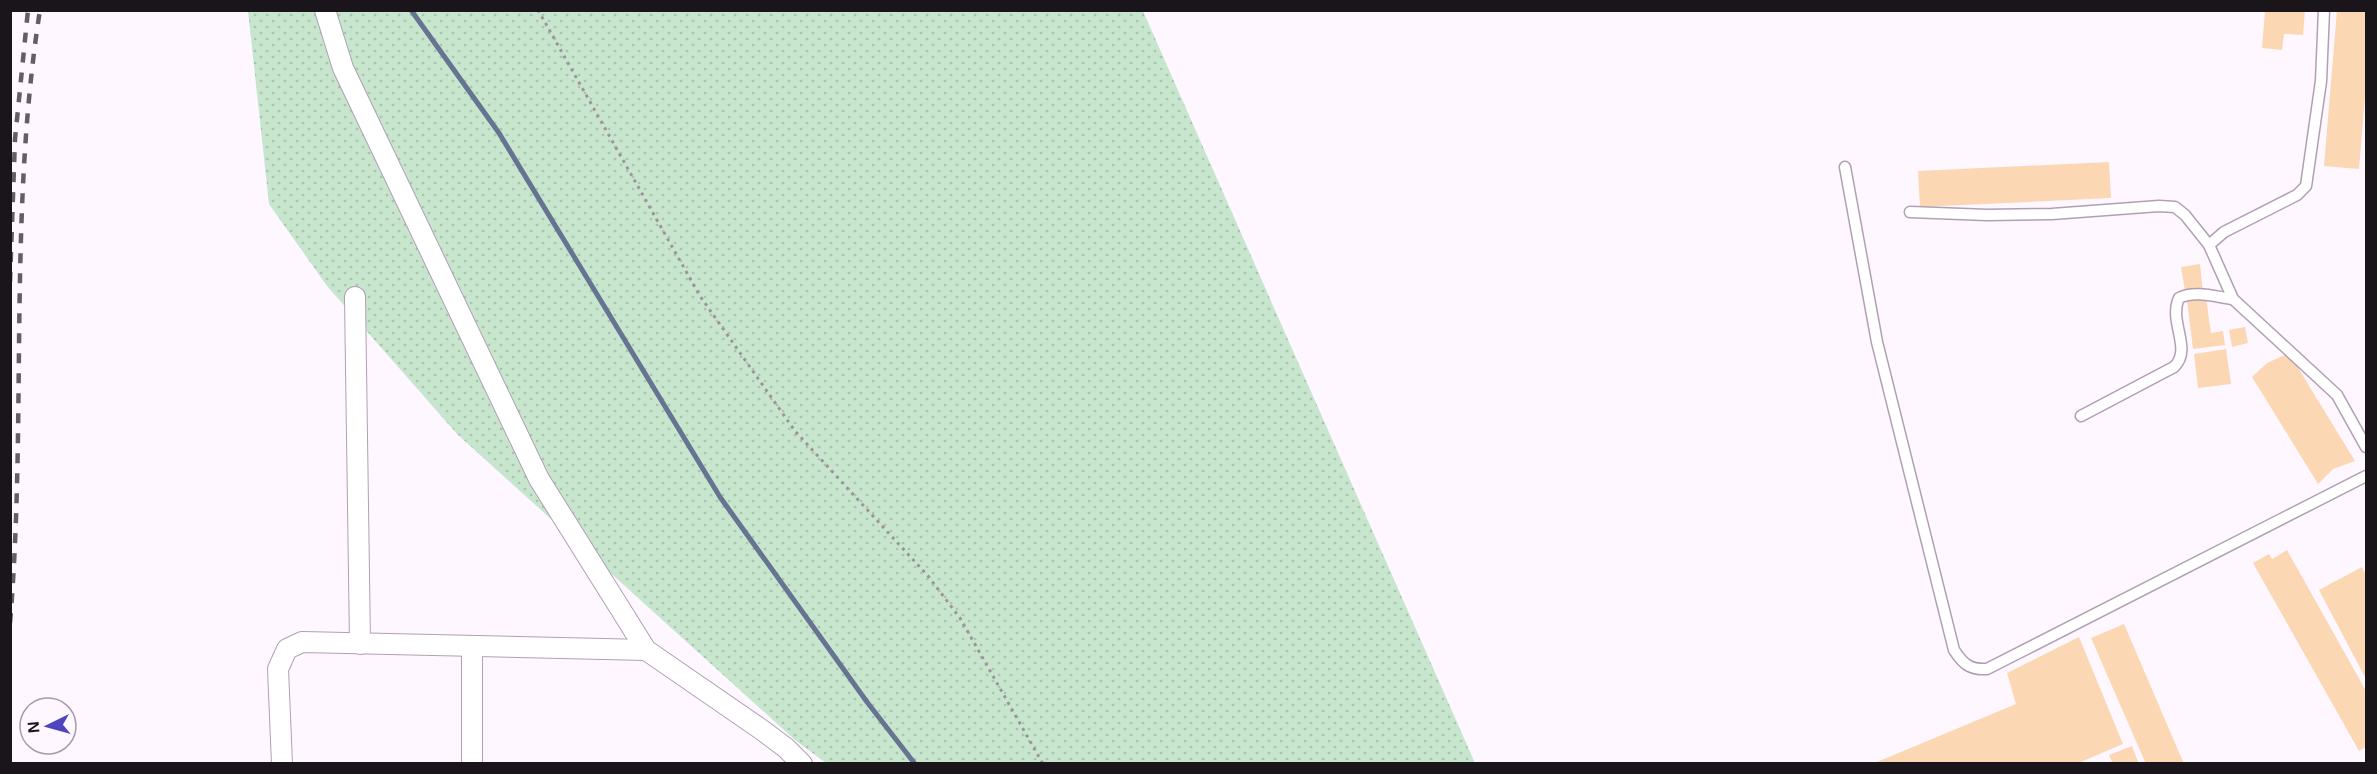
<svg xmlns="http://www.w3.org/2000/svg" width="2377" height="774" font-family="Arial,sans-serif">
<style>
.grass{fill:url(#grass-dots)}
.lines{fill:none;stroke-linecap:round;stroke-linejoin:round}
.stream{stroke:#667491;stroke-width:5}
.building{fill:#fbd8b3}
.service-casing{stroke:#b0a0b2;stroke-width:13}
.minor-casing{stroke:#b0a0b2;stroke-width:22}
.path{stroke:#9b949c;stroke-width:3;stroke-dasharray:3 4.5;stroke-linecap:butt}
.service{stroke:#fff;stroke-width:10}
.minor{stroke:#fff;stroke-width:20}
.rail{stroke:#635d64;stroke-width:4.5;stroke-dasharray:10 10;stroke-linecap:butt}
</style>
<defs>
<pattern id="grass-dots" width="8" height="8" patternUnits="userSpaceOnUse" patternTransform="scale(1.5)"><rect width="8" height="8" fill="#c8e6ce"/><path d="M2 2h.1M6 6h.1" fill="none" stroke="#abc4b0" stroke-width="1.8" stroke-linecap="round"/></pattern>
</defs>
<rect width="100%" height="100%" fill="#fef7ff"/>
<polygon class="grass" points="248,11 1143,11 1475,763 826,763 795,740 457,434 327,286 269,204"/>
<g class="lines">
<polyline class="stream" points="411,10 499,133 720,497 867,702 915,764"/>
</g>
<g class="building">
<polygon points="2265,10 2305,10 2303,35 2284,34 2282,50 2262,48"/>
<polygon points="2337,10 2366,10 2366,85 2359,169 2324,166"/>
<polygon points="2109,162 2111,198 1920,207 1918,171"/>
<polygon points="2200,264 2203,292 2185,291 2181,267"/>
<polygon points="2206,298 2211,333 2223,331 2225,345 2193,349 2187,301"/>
<polygon points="2245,327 2248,343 2232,347 2229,330"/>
<polygon points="2226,349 2231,384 2198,388 2194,354"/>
<polygon points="2289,353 2355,461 2333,469 2318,484 2252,377 2267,363"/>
<polygon points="2287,550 2366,691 2366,747 2359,751 2253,563 2269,554 2272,559"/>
<polygon points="2362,567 2366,575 2366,679 2319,590"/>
<polygon points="2124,624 2184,764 2146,764 2091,638"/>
<polygon points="2079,637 2123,744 2076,764 1872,764 2016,704 2007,673"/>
<polygon points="2132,746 2139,764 2113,764 2109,755"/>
</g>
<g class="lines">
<defs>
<g id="service">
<path d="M1845,167l32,175 77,308c9,14 16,20 33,19l379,-193"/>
<polyline points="1910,212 1987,215 2052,214 2159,206 2175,207 2185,215 2209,245 2233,299 2337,395 2366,447"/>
<polyline points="2209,245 2224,232 2297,195 2306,186 2321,81 2324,10"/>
<path d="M2081,416l93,-49c19,-18 -6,-45 5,-69 16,-8 37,-1 54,1"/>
</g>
<g id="minor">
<polyline points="325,10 343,68 539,479 646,650 762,730 786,748 802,764"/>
<polyline points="355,297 360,644"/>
<polyline points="472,647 472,764"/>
<polyline points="282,764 278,669 287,649 302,642 646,650"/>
</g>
</defs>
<use href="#service" class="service-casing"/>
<use href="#minor" class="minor-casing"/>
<polyline class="path" points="538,10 700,296 795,431 928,576 960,618 1043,764"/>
<use href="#service" class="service"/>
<use href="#minor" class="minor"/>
<g class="rail">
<polyline points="10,282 15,139 28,10"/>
<path d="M10,623c17,-204 -2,-410 30,-613"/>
</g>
</g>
<rect width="2377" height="774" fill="none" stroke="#1a141b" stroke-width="24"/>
<g transform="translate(48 726) rotate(265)"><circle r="28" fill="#fef7ff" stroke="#a39ca4" stroke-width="1.5"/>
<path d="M0-4.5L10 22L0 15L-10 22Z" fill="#4c45bb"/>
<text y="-9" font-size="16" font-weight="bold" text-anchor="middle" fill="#1a141b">N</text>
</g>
</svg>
